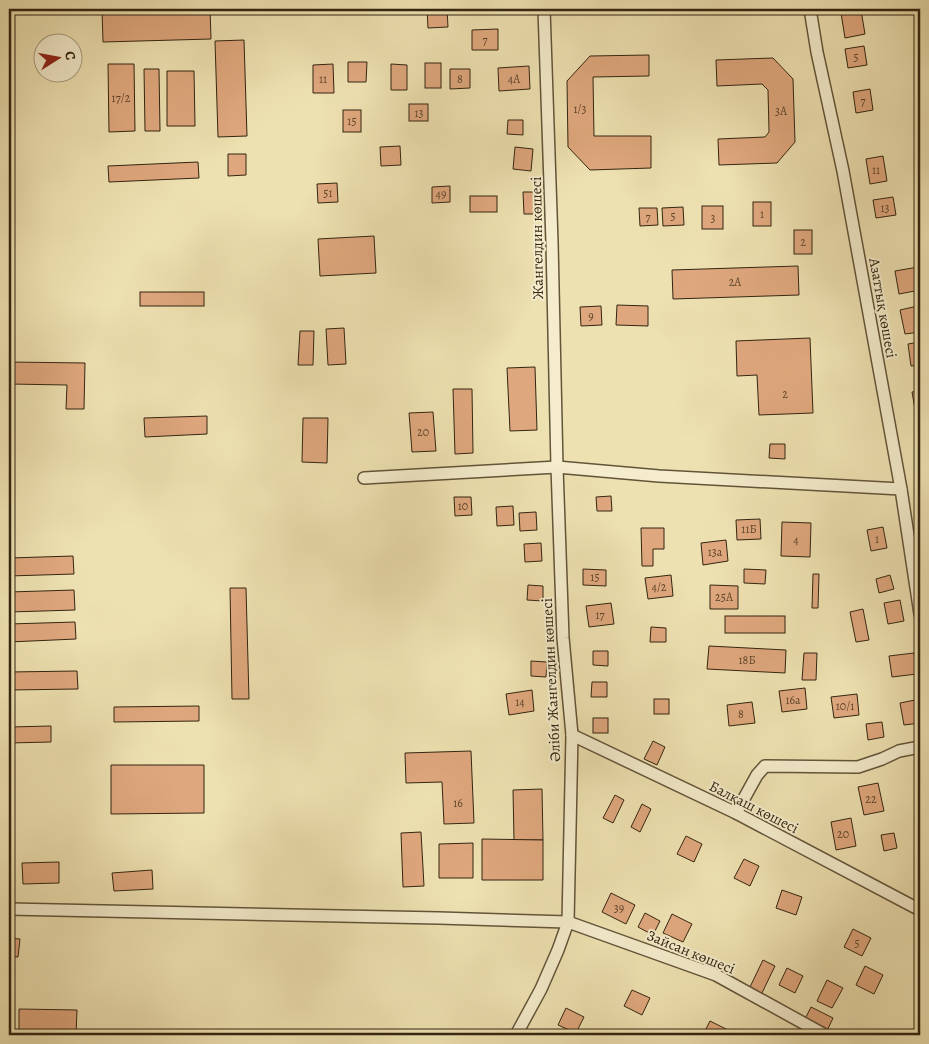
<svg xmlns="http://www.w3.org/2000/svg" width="929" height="1044" font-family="Alegreya,serif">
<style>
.building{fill:#dfa77d;stroke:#332511}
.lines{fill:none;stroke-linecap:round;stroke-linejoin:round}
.minor-casing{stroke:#625439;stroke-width:14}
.minor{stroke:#f4eccc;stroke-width:11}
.labels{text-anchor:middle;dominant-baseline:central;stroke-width:4;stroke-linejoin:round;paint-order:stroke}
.number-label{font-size:12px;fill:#5e462c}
.street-label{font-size:15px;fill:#332511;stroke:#f4eccc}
</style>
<rect width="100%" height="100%" fill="#eee1b1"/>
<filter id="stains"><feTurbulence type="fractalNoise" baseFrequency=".004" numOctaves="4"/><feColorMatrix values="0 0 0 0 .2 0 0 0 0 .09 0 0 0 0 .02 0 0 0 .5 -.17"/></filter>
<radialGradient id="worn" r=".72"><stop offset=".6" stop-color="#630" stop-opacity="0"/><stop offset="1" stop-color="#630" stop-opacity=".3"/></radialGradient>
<g class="building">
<polygon points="102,9 210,9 211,39 103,42"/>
<polygon points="427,9 447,9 448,27 428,28"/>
<polygon points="861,10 865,34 845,38 841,13"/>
<polygon points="498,29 498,50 472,50 472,30"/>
<polygon points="244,40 247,136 218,137 215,41"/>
<polygon points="864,46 867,65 848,68 845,49"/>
<polygon points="649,55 649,76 593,77 594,136 651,136 651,168 590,170 568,147 567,81 590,56"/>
<polygon points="773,58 793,79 795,142 777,163 719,165 718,139 765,137 769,132 768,90 762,84 717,86 716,60"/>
<polygon points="348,62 367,62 366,82 348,82"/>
<rect x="425" y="63" width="16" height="25"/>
<polygon points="108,64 134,64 135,131 109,132"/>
<polygon points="333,64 334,93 313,93 313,65"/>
<polygon points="391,64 407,65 407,90 391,90"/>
<polygon points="529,66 530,89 499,91 498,68"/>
<polygon points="144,69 159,69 160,131 145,131"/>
<polygon points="450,69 470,69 470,88 450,89"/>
<polygon points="167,71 194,71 195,126 167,126"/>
<polygon points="870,89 873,110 856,113 853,92"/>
<rect x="409" y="104" width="19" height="17"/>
<rect x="343" y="110" width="18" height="22"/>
<polygon points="508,120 523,120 523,135 507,134"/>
<polygon points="400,146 401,165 381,166 380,147"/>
<polygon points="515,147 533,149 531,171 513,169"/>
<polygon points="228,154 246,154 246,175 228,176"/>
<polygon points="883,156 887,181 870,184 866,159"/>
<polygon points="198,162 199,178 109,182 108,166"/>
<polygon points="337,183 338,202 318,203 317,184"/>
<polygon points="450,186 450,202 432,203 432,187"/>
<polygon points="523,192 535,192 536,214 524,214"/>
<rect x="470" y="196" width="27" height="16"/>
<polygon points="893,197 896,215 876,218 873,200"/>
<rect x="753" y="202" width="18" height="24"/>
<rect x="702" y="206" width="21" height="23"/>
<polygon points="683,207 684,225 663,226 662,208"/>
<polygon points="639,208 657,208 658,225 640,226"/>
<rect x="794" y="230" width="18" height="24"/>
<polygon points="374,236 376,273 320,276 318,239"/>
<polygon points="798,266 799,295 673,299 672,270"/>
<polygon points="918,267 920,279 920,290 899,294 895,271"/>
<rect x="140" y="292" width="64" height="14"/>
<polygon points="617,305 648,306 648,326 616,325"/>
<polygon points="601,306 602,325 581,326 580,307"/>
<polygon points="918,306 920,317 920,332 905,334 900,310"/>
<polygon points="344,328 346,364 328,365 326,329"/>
<polygon points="300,331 314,331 313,365 298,365"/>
<polygon points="810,338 813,413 759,415 757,375 737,376 736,341"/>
<polygon points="920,342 920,365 911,366 908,344"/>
<polygon points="9,362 85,363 84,409 66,409 67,385 9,384"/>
<polygon points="535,367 537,430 510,431 507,368"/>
<polygon points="453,389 472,389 473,453 455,454"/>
<polygon points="920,391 920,414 916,415 912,392"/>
<polygon points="433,412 436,451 412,452 409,413"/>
<polygon points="207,416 207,434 145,437 144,418"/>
<polygon points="303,418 328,418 327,463 302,462"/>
<polygon points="770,444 785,444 785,459 769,458"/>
<polygon points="611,496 612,511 597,511 596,497"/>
<polygon points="454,497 471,497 472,515 455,516"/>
<polygon points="513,506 514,525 497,526 496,507"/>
<polygon points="536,512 537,530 520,531 519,513"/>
<polygon points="760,519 761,539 737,540 736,520"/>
<polygon points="782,522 811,523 810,557 781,556"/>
<polygon points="883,527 887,548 871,551 867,530"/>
<polygon points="641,528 664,528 664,549 653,549 653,566 642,566"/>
<polygon points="726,540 728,561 703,565 701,543"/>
<polygon points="541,543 542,561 525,562 524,544"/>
<polygon points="73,556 74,574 9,576 9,558"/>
<polygon points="583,569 606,570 606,586 583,585"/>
<polygon points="744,569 766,570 765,584 744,583"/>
<polygon points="813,574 819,574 818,608 812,608"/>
<polygon points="671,575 673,596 648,599 645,578"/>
<polygon points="890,575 894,589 879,593 876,579"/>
<polygon points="528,585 543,586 543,601 527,600"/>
<polygon points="710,585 738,586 738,609 710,609"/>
<polygon points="230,588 246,588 249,699 232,699"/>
<polygon points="74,590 75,610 9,612 9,592"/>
<polygon points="900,600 904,621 888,624 884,603"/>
<polygon points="611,603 614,624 589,627 586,606"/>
<polygon points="863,609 869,640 856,642 850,612"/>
<rect x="725" y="616" width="60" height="17"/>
<polygon points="75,622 76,639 9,642 9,624"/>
<polygon points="651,627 666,628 666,642 650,642"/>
<polygon points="709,646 786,650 785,673 707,669"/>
<polygon points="593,651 608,651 608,666 593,665"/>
<polygon points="804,653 817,653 816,680 802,680"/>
<polygon points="914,653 917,674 892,677 889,656"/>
<polygon points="531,661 547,662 546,677 531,676"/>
<polygon points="77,671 78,689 9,690 9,672"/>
<polygon points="592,682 607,682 607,697 591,697"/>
<polygon points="805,688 807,709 782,712 779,691"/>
<polygon points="532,690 534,711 509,715 506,694"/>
<polygon points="857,694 859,715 834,718 831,697"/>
<rect x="654" y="699" width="15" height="15"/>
<polygon points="920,699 920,723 904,725 900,703"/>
<polygon points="752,702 755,723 729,726 727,705"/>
<polygon points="199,706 199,721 114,722 114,707"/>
<rect x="593" y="718" width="15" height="15"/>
<polygon points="882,722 884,737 868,740 866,724"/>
<polygon points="51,726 51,742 9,743 9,727"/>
<polygon points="653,741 665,747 657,765 644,759"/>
<polygon points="471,751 474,823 444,824 442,782 406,783 405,753"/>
<polygon points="111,765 204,765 204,813 111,814"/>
<polygon points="878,783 884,811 864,815 858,787"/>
<polygon points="542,789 543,840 514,840 513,790"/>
<polygon points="615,795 624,800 613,823 603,818"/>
<polygon points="642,804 651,809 640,832 631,827"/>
<polygon points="851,818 856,846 836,850 831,822"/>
<polygon points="421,832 424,886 403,887 401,833"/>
<polygon points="894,833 897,848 884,851 881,835"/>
<polygon points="686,836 702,844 694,862 677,854"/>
<polygon points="482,839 543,840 543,880 482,880"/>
<polygon points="473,843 473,878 439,878 439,844"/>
<polygon points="744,859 759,866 750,886 734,878"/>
<polygon points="59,862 59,883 23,884 22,863"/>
<polygon points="152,870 153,889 114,891 112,873"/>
<polygon points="782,890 802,897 796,915 776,908"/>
<polygon points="611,893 635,905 626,924 602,912"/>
<polygon points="645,913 660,921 653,935 638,927"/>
<polygon points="672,914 692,924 683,942 663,933"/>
<polygon points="853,929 871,938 862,956 844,947"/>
<polygon points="9,938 20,939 18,957 9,956"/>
<polygon points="763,960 775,966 761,995 749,989"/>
<polygon points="865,966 883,975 874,994 856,985"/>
<polygon points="787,968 803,976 795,993 779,985"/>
<polygon points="827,980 843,988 832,1008 817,1001"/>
<polygon points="632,990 650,998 642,1015 624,1006"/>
<polygon points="811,1007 833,1018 826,1033 804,1021"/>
<polygon points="566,1008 584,1017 576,1033 558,1025"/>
<polygon points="19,1009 77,1010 76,1035 19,1035"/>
<polygon points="710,1021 728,1030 725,1035 703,1035"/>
</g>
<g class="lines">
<defs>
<g id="minor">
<polyline points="810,9 817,52 843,171 901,489 920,614"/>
<polyline points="364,478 557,467 659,476 901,489"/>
<polyline points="572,735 736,813 920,910"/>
<polyline points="736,813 757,775 765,766 858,767 882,759 899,751 920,747"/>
<polyline points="9,909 439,918 568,922 716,975 825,1035"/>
<polyline points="516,1035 541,989 558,950 568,922 572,735 563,638 557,467 552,242 544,9"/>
</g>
</defs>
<use href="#minor" class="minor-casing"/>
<use href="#minor" class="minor"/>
</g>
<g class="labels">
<g class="number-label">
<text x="485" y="40">7</text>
<text x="856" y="57">5</text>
<text x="323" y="79">11</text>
<text x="460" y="79">8</text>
<text x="514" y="79">4А</text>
<text x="121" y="98">17/2</text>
<text x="863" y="101">7</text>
<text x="580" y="109">1/3</text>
<text x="781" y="111">3А</text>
<text x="419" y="113">13</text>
<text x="352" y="121">15</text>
<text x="876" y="170">11</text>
<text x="328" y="193">51</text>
<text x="441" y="194">49</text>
<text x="885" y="208">13</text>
<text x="762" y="214">1</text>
<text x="673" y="216">5</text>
<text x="648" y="217">7</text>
<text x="713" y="218">3</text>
<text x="803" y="242">2</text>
<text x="735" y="282">2А</text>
<text x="591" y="316">9</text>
<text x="785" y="394">2</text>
<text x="423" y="432">20</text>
<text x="463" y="506">10</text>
<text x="749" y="529">11Б</text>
<text x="877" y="539">1</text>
<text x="796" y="540">4</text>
<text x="715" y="552">13а</text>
<text x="595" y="577">15</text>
<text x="659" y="587">4/2</text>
<text x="724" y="597">25А</text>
<text x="600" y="615">17</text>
<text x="747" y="660">18Б</text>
<text x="793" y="700">16а</text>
<text x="520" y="702">14</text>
<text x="845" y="706">10/1</text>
<text x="741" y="714">8</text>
<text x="871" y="799">22</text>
<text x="458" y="803">16</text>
<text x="843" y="834">20</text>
<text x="619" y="908">39</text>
<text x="857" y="943">5</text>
</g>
<g class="street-label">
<text transform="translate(537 238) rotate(-91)">Жангелдин көшесі</text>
<text transform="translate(883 308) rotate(80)">Азаттық көшесі</text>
<text transform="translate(551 680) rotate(-93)">Әліби Жангелдин көшесі</text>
<text transform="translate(754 807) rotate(27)">Балқаш көшесі</text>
<text transform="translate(691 952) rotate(22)">Зайсан көшесі</text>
</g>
</g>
<rect width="929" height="1044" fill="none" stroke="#eee1b1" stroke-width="30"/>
<rect x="10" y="10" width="909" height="1024" fill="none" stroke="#332511" stroke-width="2.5"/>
<rect x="15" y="15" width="899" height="1014" fill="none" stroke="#332511"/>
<g transform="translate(58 58) rotate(79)"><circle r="24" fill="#f4eccc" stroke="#a79c81"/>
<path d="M0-4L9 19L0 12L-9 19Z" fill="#8f2418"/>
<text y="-8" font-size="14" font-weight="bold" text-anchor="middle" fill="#332511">С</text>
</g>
<rect width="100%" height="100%" filter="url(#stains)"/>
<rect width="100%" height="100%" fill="url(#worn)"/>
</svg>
